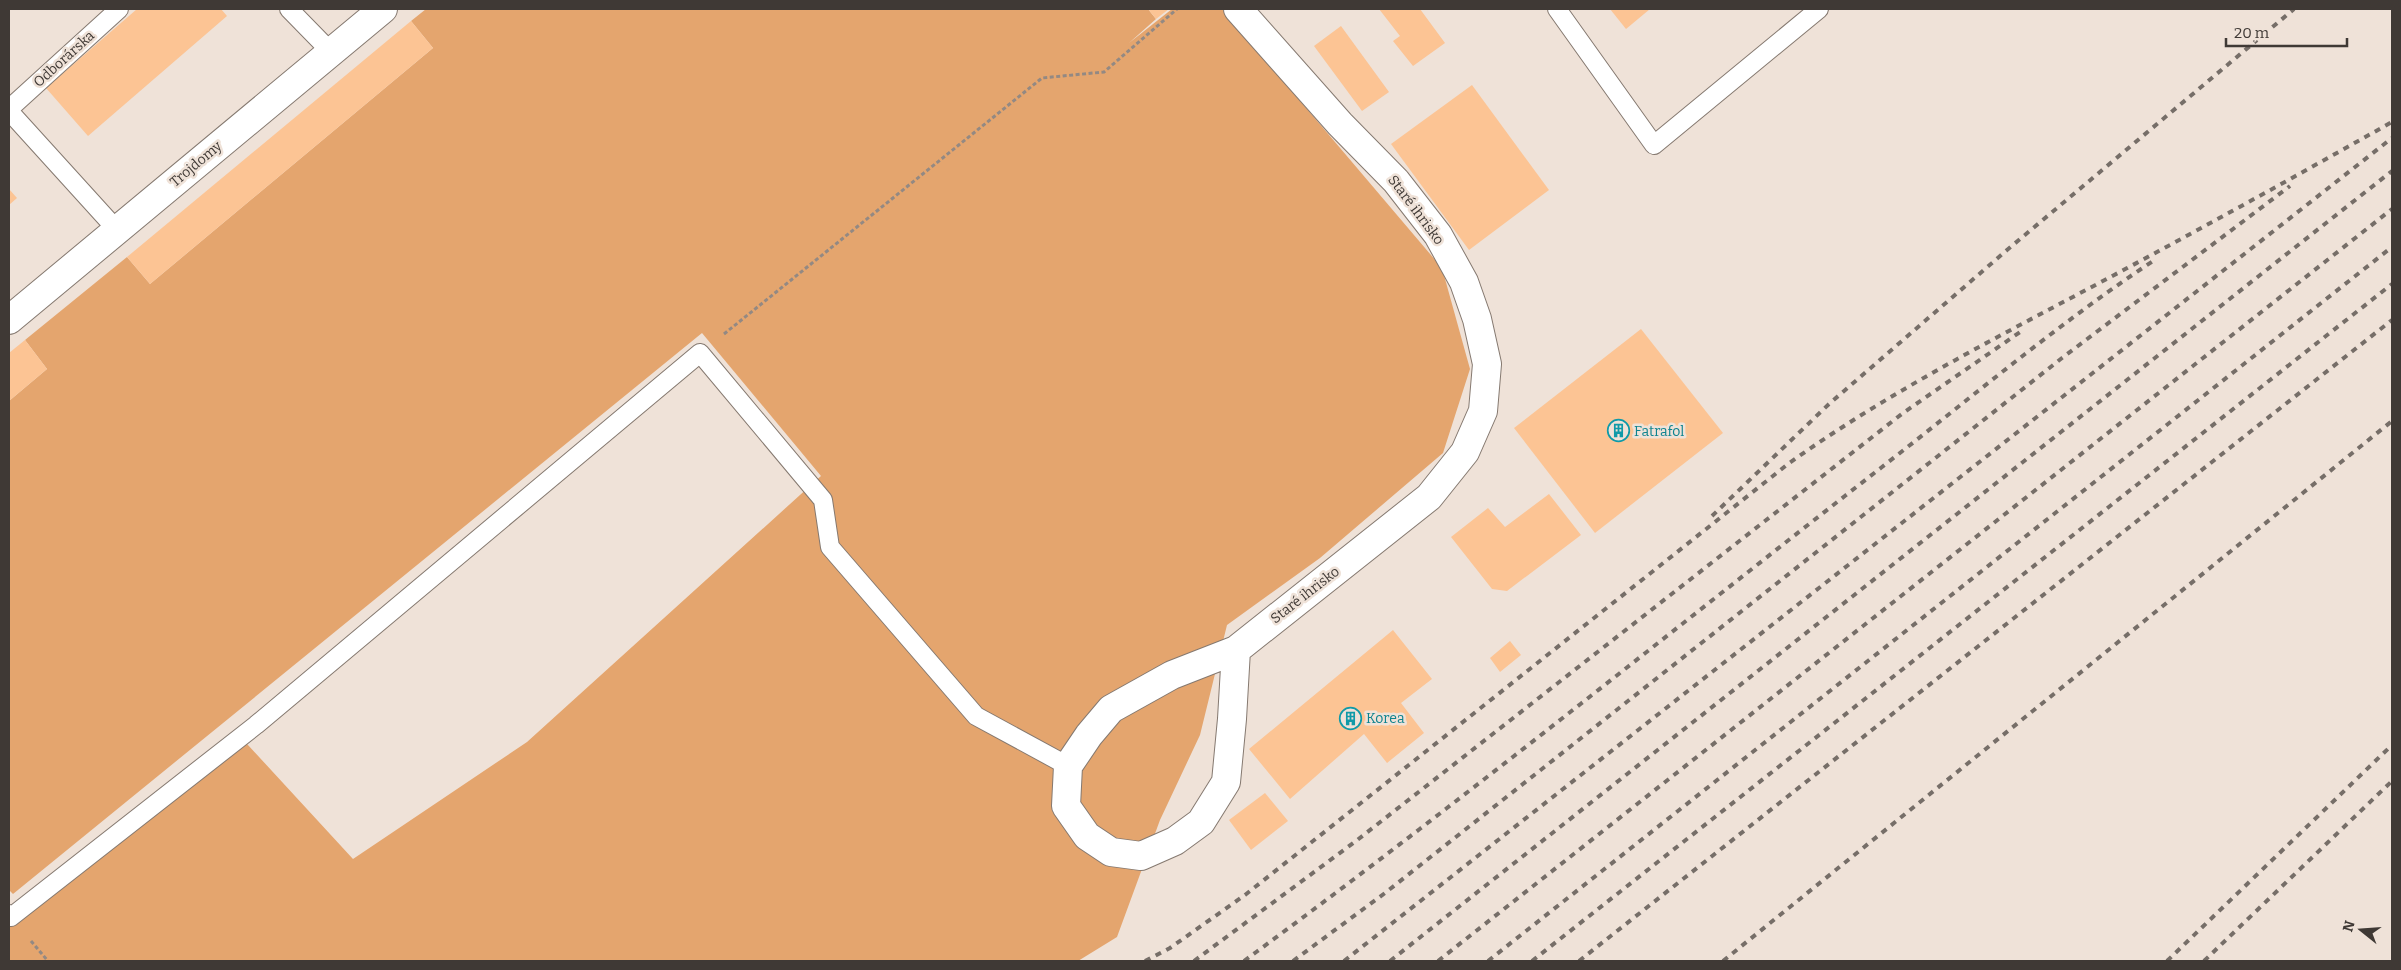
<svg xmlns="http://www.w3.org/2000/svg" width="2401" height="970" font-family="Bitter,serif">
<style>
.green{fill:#e4a56e}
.building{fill:#fcc494}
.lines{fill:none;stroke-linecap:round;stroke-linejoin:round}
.lane-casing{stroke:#857970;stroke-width:20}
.street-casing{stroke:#857970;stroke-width:30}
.path{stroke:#938983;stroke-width:3;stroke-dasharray:4 2.5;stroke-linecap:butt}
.lane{stroke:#fff;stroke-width:18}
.street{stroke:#fff;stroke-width:28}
.rail{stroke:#766e68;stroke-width:4;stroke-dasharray:6 6;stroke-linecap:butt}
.labels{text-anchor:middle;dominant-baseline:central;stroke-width:5;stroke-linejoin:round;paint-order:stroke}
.street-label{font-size:14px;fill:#3f3935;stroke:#efe2d8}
.culture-label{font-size:14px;fill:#0d838f;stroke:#efe2d8;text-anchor:start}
</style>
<rect width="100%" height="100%" fill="#efe2d8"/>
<polygon class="green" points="426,9 1148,9 1156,19 1129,43 1172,9 1222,9 1442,268 1470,369 1443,453 1320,558 1227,625 1200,735 1160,820 1117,937 1078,961 9,961 9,922 237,733 353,859 527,742 821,476 702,333 13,894 9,890 9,401 47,369 25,340 127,257 150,284 433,48 411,21"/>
<g class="building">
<polygon points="137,9 221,9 227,16 88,136 46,88"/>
<polygon points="1148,9 1169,9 1156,19"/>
<polygon points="1379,9 1420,9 1445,43 1413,66 1393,41 1400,36"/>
<polygon points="1610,9 1650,9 1626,29"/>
<polygon points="411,21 433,48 150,284 127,257"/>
<polygon points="1341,26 1389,92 1362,111 1314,46"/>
<polygon points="1472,85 1549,190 1469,250 1391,144"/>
<polygon points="9,189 17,198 9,205"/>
<polygon points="1641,329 1723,433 1595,533 1514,428"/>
<polygon points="25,340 47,369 9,401 9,353"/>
<polygon points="1549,494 1581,535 1507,591 1492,589 1451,537 1488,508 1505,527"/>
<polygon points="1393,630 1432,679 1401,703 1424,733 1387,763 1364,734 1290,799 1249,749"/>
<polygon points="1510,641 1521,655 1500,672 1490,658"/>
<polygon points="1265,793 1288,821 1251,850 1229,820"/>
</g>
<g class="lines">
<defs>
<g id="lane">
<polyline points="289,9 331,52"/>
<polyline points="1557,9 1654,145 1819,9"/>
<polyline points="9,109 119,9"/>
<polyline points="9,111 117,230"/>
<polyline points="9,914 11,917 256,725 700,353 823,500 830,547 976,716 1068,766"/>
</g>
<g id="street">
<polyline points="9,320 383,9"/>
<polyline points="1236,650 1232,719 1226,782 1201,822 1175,841 1141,856 1111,852 1087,836 1066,806 1068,766 1089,735 1111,709 1172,675 1236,650 1429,497 1465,452 1483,411 1487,364 1477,319 1464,282 1438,235 1396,181 1340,124 1238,9"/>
</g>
</defs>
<use href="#lane" class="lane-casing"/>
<use href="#street" class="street-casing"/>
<g class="path">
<polyline points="724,334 1042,78 1104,72 1177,9"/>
<polyline points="31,941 48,961"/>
</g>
<use href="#lane" class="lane"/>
<use href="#street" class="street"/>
<g class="rail">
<polyline points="1712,516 1829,404 2007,250 2294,9"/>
<path d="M1145,961l25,-13 75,-53 543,-431c99,-71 206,-125 313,-182 98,-52 195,-106 291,-160"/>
<polyline points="1194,961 1356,841 1903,413 2023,330"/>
<path d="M1244,961c217,-159 426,-329 638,-494 90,-70 176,-143 271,-206"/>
<polyline points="1293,961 1385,893 2062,358 2290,186"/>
<polyline points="1344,961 2392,138"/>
<polyline points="1390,961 2392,171"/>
<polyline points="1438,961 2392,209"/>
<polyline points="1488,961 2392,247"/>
<polyline points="1532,961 2392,284"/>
<polyline points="1579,961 2392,320"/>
<polyline points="1723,961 2392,421"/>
<polyline points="2167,961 2392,745"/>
<polyline points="2204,961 2392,781"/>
</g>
</g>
<defs>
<symbol id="building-ring" viewBox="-11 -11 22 22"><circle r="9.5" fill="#efe2d8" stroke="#0f9aa8" stroke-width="1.5"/><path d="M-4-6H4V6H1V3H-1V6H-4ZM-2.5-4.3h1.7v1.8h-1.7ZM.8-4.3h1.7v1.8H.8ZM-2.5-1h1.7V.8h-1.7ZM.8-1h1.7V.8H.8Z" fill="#0f9aa8"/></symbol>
</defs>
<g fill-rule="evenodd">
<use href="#building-ring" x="1606" y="418" width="25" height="25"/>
<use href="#building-ring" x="1338" y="706" width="25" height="25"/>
</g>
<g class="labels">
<g class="street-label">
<text transform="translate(64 59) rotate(-42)">Odborárska</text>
<text transform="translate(196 164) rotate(-40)">Trojdomy</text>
<text transform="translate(1416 210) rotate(53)">Staré ihrisko</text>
<text transform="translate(1305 595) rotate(-38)">Staré ihrisko</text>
</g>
<g class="culture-label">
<text x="1634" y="431">Fatrafol</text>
<text x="1366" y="718">Korea</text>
</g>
</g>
<rect width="2401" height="970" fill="none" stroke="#3f3935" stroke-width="20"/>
<g transform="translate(2361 930) rotate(287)" stroke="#efe2d8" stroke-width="4" paint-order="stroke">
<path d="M0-4L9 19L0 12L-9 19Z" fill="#3f3935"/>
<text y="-8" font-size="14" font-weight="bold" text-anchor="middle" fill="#3f3935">N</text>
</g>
<path d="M2226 38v8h121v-8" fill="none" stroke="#3f3935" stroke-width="2.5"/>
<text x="2234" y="38" font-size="15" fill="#3f3935" stroke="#efe2d8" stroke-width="4" paint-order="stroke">20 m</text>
</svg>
